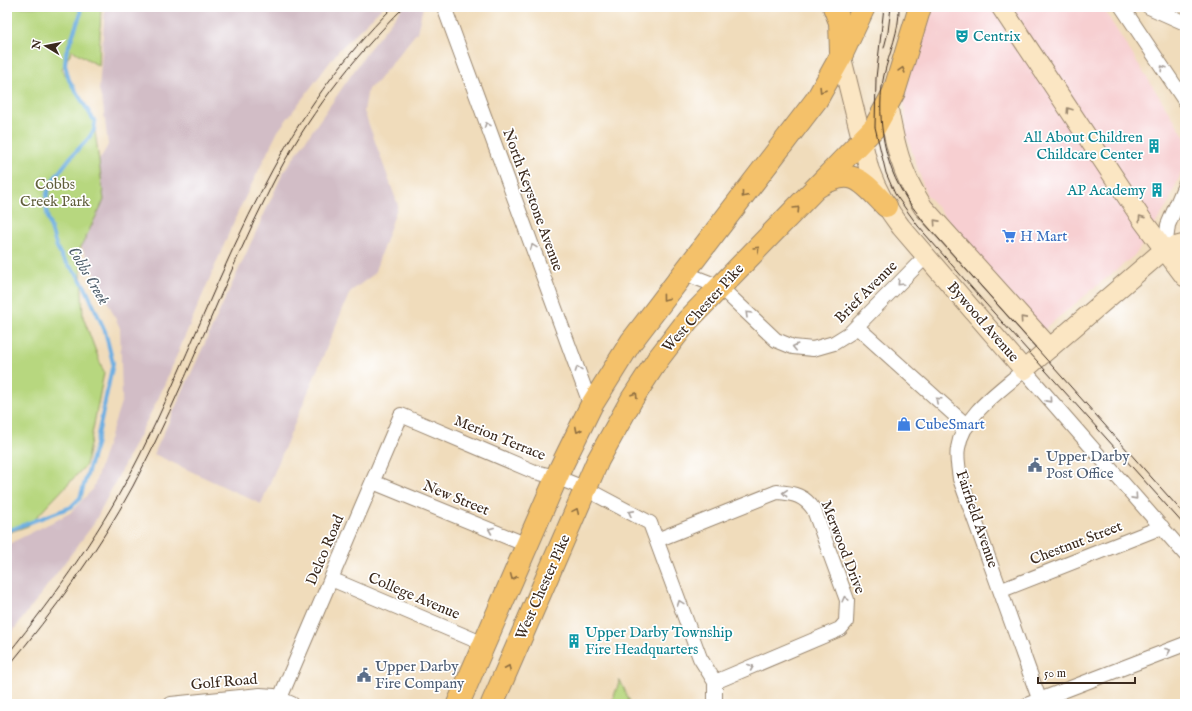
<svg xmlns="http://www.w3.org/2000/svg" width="1192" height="711" font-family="'IM FELL English',serif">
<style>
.built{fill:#f7cfd1}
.industrial{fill:#d2bdc6}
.green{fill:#b7d77f;stroke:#79804e}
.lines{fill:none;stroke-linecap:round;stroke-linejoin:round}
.stream{stroke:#6eafe2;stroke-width:4}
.street-casing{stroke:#96836c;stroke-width:16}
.secondary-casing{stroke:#96836c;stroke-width:21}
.primary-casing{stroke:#96836c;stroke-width:24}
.street{stroke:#fff;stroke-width:14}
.secondary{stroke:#fbe6c3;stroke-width:19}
.primary{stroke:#f4c16a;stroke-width:22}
.tram{stroke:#3b2a1e;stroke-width:1}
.oneway{stroke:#a79f9a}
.oneway2{stroke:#8e6e40}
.oneway3{stroke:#9b8870}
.labels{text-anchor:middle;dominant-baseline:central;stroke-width:3.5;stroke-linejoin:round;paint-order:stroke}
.culture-label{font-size:15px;fill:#0d838f;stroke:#fff;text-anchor:start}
.park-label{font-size:15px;fill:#605e3b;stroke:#fff}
.street-label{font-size:15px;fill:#3b2a1e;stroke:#fff}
.shop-label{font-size:15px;fill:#366cbe;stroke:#fff;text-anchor:start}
.service-label{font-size:15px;fill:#4e5e75;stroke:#fff;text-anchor:start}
.water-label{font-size:16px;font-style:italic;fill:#4f5f6c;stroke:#fff}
</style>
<rect width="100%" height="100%" fill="#fff"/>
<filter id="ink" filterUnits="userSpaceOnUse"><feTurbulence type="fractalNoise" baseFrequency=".025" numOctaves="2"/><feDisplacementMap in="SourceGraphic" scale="8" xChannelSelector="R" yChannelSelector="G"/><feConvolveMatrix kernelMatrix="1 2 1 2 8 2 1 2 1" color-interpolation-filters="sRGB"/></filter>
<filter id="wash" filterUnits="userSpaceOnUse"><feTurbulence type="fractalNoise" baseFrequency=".012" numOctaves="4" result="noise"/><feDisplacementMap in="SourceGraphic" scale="16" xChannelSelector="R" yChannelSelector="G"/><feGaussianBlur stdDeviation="0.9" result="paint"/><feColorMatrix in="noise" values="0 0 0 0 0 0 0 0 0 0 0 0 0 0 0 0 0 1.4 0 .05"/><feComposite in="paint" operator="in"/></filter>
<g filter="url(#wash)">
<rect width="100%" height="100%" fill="#f0dcbb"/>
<polygon class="built" points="922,7 1102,7 1185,137 1185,164 1167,206 1136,254 1042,331 926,194 907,137 904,103"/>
<g class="industrial">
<polygon points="105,7 383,7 339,50 278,131 238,212 159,397 93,525 7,639 7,545 70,513 93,489 122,399 120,328 77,237 73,206 108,145 103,105 99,90"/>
<polygon points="403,7 423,7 417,32 376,83 368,89 364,111 398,205 374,274 350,292 261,504 154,454 283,173 370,48"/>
</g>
<g class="green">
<polygon points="7,7 101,7 99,66 72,50 62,69 94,123 104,200 80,249 83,317 104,373 86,465 28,526 7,533"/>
<polygon points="620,680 631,704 611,704"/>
</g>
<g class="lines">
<polyline class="stream" points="7,531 71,507 80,498 96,445 113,363 105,331 85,287 76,273 63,259 57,248 48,219 46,207 47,193 53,180 70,158 88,139 94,130 95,122 69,80 65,65 66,53 81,13 79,7"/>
</g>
</g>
<g filter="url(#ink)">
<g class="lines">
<defs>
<g id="street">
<polyline points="444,7 591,406"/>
<polyline points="1122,7 1185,101"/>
<polyline points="1149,7 1185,23"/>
<polyline points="1165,249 1168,225 1185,185"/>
<polyline points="684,273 720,287 776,340 793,347 813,349 834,343 850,333 927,255"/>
<polyline points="857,327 967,426"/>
<polyline points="373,482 527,545"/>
<path d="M657,540l120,-48c17,1 28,4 37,18l33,90 -1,22 -6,7 -125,53"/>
<polyline points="331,579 484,644"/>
<polyline points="1002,590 1162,527"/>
<polyline points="280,698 401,415 535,472 556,477 586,489 650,523 700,658 715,682 715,704"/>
<polyline points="171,704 260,695 274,696 292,704"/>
<polyline points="1029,704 1185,644"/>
<path d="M1041,704l-81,-225c-1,-10 -4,-21 -2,-31 5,-33 42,-57 66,-78l161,184"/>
</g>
<g id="secondary">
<polyline points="1001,7 1143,221 1185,277"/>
<path d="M841,56l28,113c8,22 18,40 32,58l123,143 141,-121 20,-5"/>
<path d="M888,106c7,40 13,66 35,101l127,141"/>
</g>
<g id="primary">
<polyline points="834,7 840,22 841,52"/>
<path d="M819,186c34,-20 43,-5 67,20"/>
<polyline points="458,704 561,467 591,406 631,342 817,99 841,56 864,7"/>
<polyline points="492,704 598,460 632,399 658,359 688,320 875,127 894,92 920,7"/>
</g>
</defs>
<use href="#street" class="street-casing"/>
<use href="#secondary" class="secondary-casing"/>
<use href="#primary" class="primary-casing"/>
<use href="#street" class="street"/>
<use href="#secondary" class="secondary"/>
<use href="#primary" class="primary"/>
<g class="tram">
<polyline points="884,7 876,78 875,127 886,173 895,194 918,226 985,303 1185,526"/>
<path d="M899,7c1,23 -10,46 -15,68 -8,36 -1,85 18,116 6,11 14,20 21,30l262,294"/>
<polyline points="884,48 888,32 891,7"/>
<path d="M7,655c50,-62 97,-128 133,-200 45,-90 79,-185 126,-273 33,-64 76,-124 127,-175"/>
<path d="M7,668c47,-57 91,-117 126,-182 52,-98 89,-203 139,-301 33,-66 80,-126 132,-178"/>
</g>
</g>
<defs><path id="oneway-chevron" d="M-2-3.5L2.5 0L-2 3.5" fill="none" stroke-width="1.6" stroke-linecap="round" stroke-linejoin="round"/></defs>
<g class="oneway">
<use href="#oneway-chevron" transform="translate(1163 68) rotate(-124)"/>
<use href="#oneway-chevron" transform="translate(487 125) rotate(-110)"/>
<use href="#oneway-chevron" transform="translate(533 247) rotate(-110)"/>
<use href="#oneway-chevron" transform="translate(900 283) rotate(134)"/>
<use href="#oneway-chevron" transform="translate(748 314) rotate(-136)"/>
<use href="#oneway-chevron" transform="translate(795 347) rotate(-167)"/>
<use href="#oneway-chevron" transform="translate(578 369) rotate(-110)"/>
<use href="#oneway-chevron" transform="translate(938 400) rotate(-138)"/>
<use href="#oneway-chevron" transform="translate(1049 400) rotate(48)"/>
<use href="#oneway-chevron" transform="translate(785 493) rotate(-175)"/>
<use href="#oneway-chevron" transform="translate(1135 497) rotate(48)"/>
<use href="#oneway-chevron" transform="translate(631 513) rotate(-152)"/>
<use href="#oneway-chevron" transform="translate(491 530) rotate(-158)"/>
<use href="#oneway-chevron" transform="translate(845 599) rotate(-104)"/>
<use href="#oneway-chevron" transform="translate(680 603) rotate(-110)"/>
<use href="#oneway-chevron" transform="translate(1168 651) rotate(-21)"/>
<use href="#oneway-chevron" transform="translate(751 667) rotate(-23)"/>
</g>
<g class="oneway2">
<use href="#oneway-chevron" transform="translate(902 70) rotate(-74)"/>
<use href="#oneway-chevron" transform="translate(822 90) rotate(122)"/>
<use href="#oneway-chevron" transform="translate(744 195) rotate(128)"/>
<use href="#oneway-chevron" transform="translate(797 209) rotate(-46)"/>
<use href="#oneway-chevron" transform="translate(757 249) rotate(-46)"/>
<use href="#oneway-chevron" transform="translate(665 298) rotate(127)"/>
<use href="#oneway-chevron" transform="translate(635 395) rotate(-58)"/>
<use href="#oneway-chevron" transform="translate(578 430) rotate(117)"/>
<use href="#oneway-chevron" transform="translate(576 511) rotate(-66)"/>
<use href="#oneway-chevron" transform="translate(513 577) rotate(113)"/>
<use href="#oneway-chevron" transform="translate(508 668) rotate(-67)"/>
</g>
<g class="oneway3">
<use href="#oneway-chevron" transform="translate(1069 110) rotate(-124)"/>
<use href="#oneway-chevron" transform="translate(1141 218) rotate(-125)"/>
<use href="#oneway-chevron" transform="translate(936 222) rotate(-132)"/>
<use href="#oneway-chevron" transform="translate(1023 319) rotate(-132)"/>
</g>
</g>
<defs>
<symbol id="theatre-bare" viewBox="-9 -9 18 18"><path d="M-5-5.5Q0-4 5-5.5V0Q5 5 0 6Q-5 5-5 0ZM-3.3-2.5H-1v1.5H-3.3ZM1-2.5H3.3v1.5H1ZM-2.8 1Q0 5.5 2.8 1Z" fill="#0f9aa8" stroke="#fff" stroke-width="2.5" paint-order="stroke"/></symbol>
<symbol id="building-bare" viewBox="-9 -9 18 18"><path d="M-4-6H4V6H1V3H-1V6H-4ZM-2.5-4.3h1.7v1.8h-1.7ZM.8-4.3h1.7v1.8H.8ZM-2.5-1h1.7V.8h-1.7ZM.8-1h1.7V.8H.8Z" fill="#0f9aa8" stroke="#fff" stroke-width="2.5" paint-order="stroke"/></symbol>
<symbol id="supermarket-bare" viewBox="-9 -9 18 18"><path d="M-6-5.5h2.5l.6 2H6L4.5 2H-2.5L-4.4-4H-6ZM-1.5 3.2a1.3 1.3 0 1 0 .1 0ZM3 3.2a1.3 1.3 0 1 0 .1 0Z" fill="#3f7fe0" stroke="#fff" stroke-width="2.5" paint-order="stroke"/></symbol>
<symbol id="shop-bare" viewBox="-9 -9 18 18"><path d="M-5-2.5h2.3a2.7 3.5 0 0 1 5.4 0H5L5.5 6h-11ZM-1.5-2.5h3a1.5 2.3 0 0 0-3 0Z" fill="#3f7fe0" stroke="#fff" stroke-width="2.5" paint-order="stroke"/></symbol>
<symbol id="civic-bare" viewBox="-9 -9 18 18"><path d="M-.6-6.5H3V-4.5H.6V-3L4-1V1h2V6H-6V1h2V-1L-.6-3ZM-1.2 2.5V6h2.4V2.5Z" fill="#5c6f8a" stroke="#fff" stroke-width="2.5" paint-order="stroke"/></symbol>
</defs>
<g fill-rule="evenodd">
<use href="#theatre-bare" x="952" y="26" width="20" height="20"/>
<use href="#building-bare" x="1144" y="136" width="20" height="20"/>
<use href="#building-bare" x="1147" y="180" width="20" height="20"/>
<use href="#supermarket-bare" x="999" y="226" width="20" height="20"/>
<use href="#shop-bare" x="894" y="414" width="20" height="20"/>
<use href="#civic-bare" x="1025" y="455" width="20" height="20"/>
<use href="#building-bare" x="564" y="631" width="20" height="20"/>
<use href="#civic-bare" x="354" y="665" width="20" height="20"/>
</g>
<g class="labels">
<g class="culture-label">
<text x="973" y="36">Centrix</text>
<text x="1143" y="137" text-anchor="end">All About Children<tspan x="1143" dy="17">Childcare Center</tspan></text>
<text x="1146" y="190" text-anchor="end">AP Academy</text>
<text x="585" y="632">Upper Darby Township<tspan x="585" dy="17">Fire Headquarters</tspan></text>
</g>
<g class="park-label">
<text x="55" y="184">Cobbs<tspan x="55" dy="17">Creek Park</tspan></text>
</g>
<g class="street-label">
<text transform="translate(533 200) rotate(70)">North Keystone Avenue</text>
<text transform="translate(866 292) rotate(-45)">Brief Avenue</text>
<text transform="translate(703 308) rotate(-48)">West Chester Pike</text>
<text transform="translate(983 322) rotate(49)">Bywood Avenue</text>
<text transform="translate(500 438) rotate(22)">Merion Terrace</text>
<text transform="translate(456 498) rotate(22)">New Street</text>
<text transform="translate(977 519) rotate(71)">Fairfield Avenue</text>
<text transform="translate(1076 543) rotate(-21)">Chestnut Street</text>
<text transform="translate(843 547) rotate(69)">Merwood Drive</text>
<text transform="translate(325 550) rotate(-67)">Delco Road</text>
<text transform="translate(543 587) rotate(-66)">West Chester Pike</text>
<text transform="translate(414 596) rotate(23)">College Avenue</text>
<text transform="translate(224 682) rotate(-5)">Golf Road</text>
</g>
<g class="shop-label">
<text x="1020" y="236">H Mart</text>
<text x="915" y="424">CubeSmart</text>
</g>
<g class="service-label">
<text x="1046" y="456">Upper Darby<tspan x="1046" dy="17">Post Office</tspan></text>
<text x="375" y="666">Upper Darby<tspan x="375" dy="17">Fire Company</tspan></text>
</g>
<g class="water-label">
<text transform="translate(88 276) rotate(59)">Cobbs Creek</text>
</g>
</g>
<rect width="1192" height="711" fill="none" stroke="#fff" stroke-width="24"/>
<g transform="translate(46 46) rotate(280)" stroke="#ffffff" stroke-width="3" paint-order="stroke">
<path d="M0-3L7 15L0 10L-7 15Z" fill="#3b2a1e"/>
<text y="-6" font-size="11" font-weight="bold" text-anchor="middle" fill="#3b2a1e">N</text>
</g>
<path d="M1038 677v6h97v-6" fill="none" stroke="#3b2a1e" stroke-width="2"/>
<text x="1044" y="677" font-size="12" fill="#3b2a1e" stroke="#ffffff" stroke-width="3" paint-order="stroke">50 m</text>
</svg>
